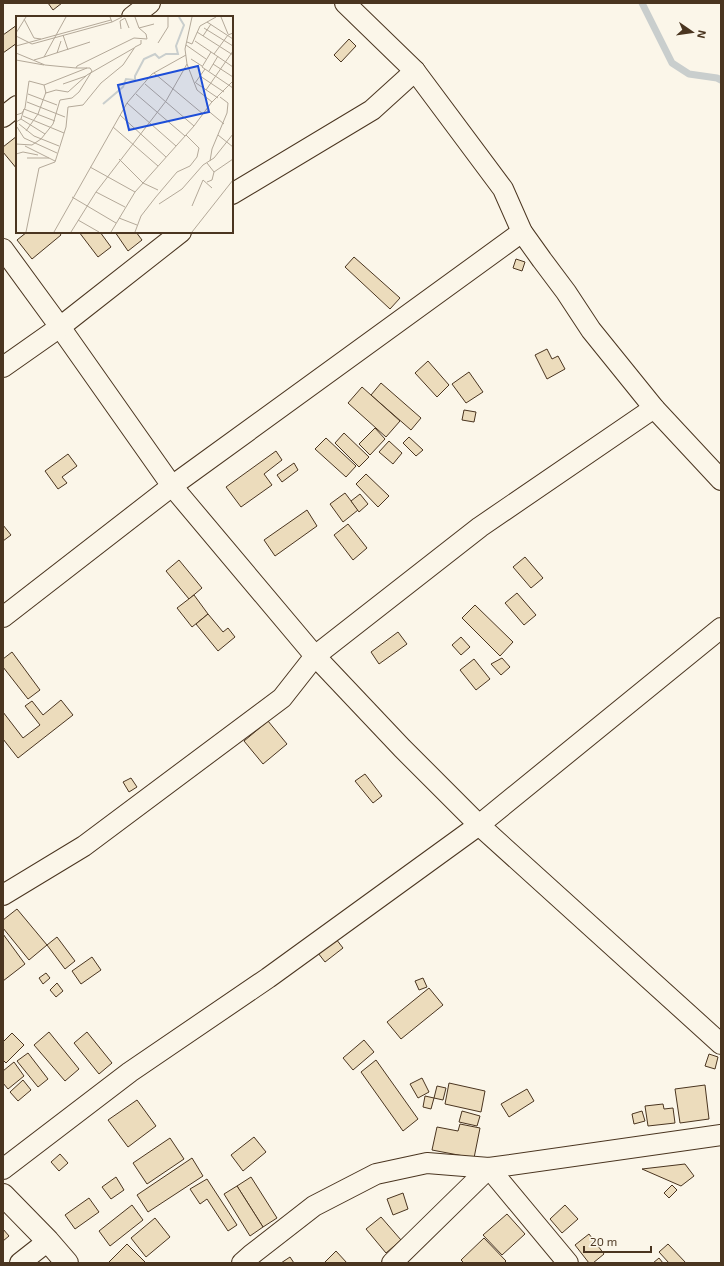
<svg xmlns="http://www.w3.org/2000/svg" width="724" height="1266" font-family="'Exo 2',sans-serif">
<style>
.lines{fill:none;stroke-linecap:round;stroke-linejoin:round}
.stream{stroke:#c9cecd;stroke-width:7}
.building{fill:#ecdcbc;stroke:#4a3520}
.street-casing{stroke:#4a3520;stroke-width:22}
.secondary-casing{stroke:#4a3520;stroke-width:24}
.street{stroke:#fbf6e9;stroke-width:20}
.secondary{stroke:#fbf6e9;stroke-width:22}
.inset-river{fill:none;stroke:#c9cecd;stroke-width:2}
.inset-road{fill:none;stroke:#b4a999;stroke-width:1}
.view{fill:#1d4ed8;fill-opacity:0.15;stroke:#1d4ed8;stroke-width:2}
.inset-edge{fill:none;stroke:#4a3520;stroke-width:2}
</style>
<rect width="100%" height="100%" fill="#fbf6e9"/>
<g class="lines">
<polyline class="stream" points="642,3 672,63 689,74 717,78 721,80"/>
</g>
<g class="building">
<polygon points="48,3 62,3 53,10"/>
<polygon points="17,25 17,43 3,53 3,35"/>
<polygon points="349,39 356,46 341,62 334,55"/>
<polygon points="17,136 17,169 3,152 3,147"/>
<polygon points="27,232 59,232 61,235 32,259 17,240"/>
<polygon points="79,232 100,232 111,247 98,257"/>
<polygon points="115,232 136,232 142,240 128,251"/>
<polygon points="354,257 400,298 390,309 345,267"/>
<polygon points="516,259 525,262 522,271 513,268"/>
<polygon points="547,349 552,359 558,356 565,369 547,379 535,355"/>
<polygon points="428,361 449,385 437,397 415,373"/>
<polygon points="469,372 483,392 466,403 452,384"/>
<polygon points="381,383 421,418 411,430 371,395"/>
<polygon points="362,387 400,421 386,437 348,403"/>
<polygon points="464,410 476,412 474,422 462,420"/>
<polygon points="375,428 385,439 370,455 359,444"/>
<polygon points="344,433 369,457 359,467 335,443"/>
<polygon points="409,437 423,450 416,456 403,443"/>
<polygon points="326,438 356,466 346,477 315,449"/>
<polygon points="389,441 402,453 393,464 379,452"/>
<polygon points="276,451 282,460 264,474 272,485 241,507 226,487"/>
<polygon points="68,454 77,466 62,477 67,483 58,489 45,471"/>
<polygon points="294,463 298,470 282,482 277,475"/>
<polygon points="366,474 389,496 378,507 356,484"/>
<polygon points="345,493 358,510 343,522 330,504"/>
<polygon points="360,494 368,504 359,512 351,501"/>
<polygon points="307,510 317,526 275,556 264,540"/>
<polygon points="348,524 367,548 353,560 334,535"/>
<polygon points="3,525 11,535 3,541"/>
<polygon points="525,557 543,578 531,588 513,567"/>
<polygon points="179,560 202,588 189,599 166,571"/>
<polygon points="517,593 536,615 524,625 505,603"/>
<polygon points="194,595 208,614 192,627 177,608"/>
<polygon points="475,605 513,642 500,656 462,618"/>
<polygon points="208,614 223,632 228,628 235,637 218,651 196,624"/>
<polygon points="398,632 407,644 379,664 371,652"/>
<polygon points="461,637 470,647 461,655 452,645"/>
<polygon points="12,652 40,690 28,699 3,667 3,659"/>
<polygon points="502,658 510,667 501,675 491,664"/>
<polygon points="474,659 490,679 476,690 460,670"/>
<polygon points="61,700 73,715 18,758 3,739 3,712 23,738 40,725 25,706 32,701 43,715"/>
<polygon points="268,721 287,744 263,764 244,741"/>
<polygon points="365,774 382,796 373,803 355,781"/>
<polygon points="131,778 137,787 129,792 123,782"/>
<polygon points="17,909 47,945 29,960 3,928 3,920"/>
<polygon points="3,934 25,964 3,981"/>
<polygon points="57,937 75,961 65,969 47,945"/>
<polygon points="336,939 343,948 325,962 318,953"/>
<polygon points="92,957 101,970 81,984 72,971"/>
<polygon points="46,973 50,978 43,984 39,978"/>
<polygon points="423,978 427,987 419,990 415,981"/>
<polygon points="57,983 63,991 56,997 50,990"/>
<polygon points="429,988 443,1005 401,1039 387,1022"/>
<polygon points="49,1032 79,1069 65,1081 34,1045"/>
<polygon points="87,1032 112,1063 99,1074 74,1043"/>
<polygon points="12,1033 24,1045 6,1063 3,1060 3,1042"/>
<polygon points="364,1040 374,1052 353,1070 343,1058"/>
<polygon points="28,1053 48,1079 38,1087 17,1061"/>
<polygon points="709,1054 718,1057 715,1069 705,1066"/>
<polygon points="376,1060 418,1119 403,1131 361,1072"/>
<polygon points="14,1062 24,1076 8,1089 3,1083 3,1071"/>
<polygon points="422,1078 429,1092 418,1098 410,1084"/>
<polygon points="23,1080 31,1090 18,1101 10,1092"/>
<polygon points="449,1083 485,1091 481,1112 445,1104"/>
<polygon points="705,1085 709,1119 680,1123 675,1089"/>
<polygon points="437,1086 446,1088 443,1100 434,1098"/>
<polygon points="527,1089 534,1101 509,1117 501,1104"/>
<polygon points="425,1096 434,1098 431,1109 423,1107"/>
<polygon points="137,1100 156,1126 128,1147 108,1120"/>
<polygon points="663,1104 664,1109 673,1108 675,1123 648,1126 645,1106"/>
<polygon points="462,1111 480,1116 477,1126 459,1122"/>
<polygon points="642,1111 645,1121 634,1124 632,1114"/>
<polygon points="460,1124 480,1128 474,1158 432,1150 437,1127 458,1131"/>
<polygon points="254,1137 266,1152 243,1171 231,1155"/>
<polygon points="170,1138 184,1159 147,1184 133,1163"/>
<polygon points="60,1154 68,1163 59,1171 51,1162"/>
<polygon points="192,1158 203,1176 148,1212 137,1195"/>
<polygon points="685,1164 694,1176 681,1186 642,1169"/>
<polygon points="116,1177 124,1190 111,1199 102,1187"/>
<polygon points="251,1177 277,1218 263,1227 237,1186"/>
<polygon points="207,1179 237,1225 228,1231 207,1199 200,1204 190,1189"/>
<polygon points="672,1185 677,1190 669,1198 664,1193"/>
<polygon points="237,1186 263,1227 250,1236 224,1194"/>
<polygon points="403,1193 408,1209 393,1215 387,1199"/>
<polygon points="89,1198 99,1212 75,1229 65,1215"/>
<polygon points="132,1205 143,1220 110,1246 99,1231"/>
<polygon points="565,1205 578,1219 562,1233 550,1219"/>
<polygon points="507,1214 525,1234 502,1255 483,1235"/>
<polygon points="381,1217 401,1240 386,1253 366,1229"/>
<polygon points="155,1218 170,1237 146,1257 131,1238"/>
<polygon points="3,1229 9,1236 3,1241"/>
<polygon points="589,1234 604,1254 593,1263 589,1263 575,1245"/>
<polygon points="484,1238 506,1261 504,1263 464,1263 461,1260"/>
<polygon points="127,1244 146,1263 108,1263"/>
<polygon points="668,1244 686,1263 669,1263 659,1252"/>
<polygon points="336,1251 347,1263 324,1263"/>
<polygon points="290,1257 294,1263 281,1263"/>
<polygon points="659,1258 663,1263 653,1263"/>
</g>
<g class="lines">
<defs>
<g id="street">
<polyline points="345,3 415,71 503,189 522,232 542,260 566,292 591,330 654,408 721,480"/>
<polyline points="132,17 150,3"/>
<polyline points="3,117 17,106"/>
<polyline points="232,194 372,110 415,71"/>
<polyline points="3,249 60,327 172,486 315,656 402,748 479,825 721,1044"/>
<polyline points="3,367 60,327 181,232"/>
<polyline points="3,617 172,486 522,232"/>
<polyline points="3,895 84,846 282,698 315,656 480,527 654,408"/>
<polyline points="489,1168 568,1263"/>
<polyline points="3,1169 130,1072 268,978 479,825 721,628"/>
<polyline points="20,1263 48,1241"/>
<polyline points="242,1263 251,1255 314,1206 376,1174 427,1163 489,1168 721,1135"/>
<polyline points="392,1263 489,1168"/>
</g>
<polyline id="secondary" points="3,1195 48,1241 67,1263"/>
</defs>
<use href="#street" class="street-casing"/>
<use href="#secondary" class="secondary-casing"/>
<use href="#street" class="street"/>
<use href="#secondary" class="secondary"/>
</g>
<g transform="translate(16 16)">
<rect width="217" height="217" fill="#fbf6e9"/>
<path class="inset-river" d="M87,88l20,-17 3,-8 9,1v-4l9,-17 11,-5 4,4 7,-4h12l-2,-8 8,-21 -5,-8"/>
<path class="inset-road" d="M94,1l2,5 10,-5M176,1l-7,32 2,15 10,26 15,12M205,1l7,17M8,3l10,19 7,1M191,6l26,17M123,12l15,-4M188,12l29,18M105,13l-1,-8 5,-3 4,10M181,16l36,23M0,17l10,-16M47,19l5,15M0,20l16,8 80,-22M187,20l8,-12M179,25l38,26M171,26l5,2 8,-18 16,-9M142,27l10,-16v-10M170,29l20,14M0,30l95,-26M195,36l-9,15 31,21M0,37l29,12 31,3M41,37l4,-12M198,38l14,-19 5,-2M28,41l46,-15M175,43l11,7M0,44l28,5M18,44l10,-3 22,-40M197,48l20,13M193,55l9,-15M138,57l49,41M184,60l24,16M179,67l10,-14M180,67l22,15M47,68l23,-8M129,68l49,42M28,69l43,-17M190,74l27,-39M12,78l29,11M120,78l49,42M11,86l38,15M111,87l49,43M190,93l18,15M0,99l6,-2 3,-5 4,-27 15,4 2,8 10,-3 12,2 19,-17 47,-27M104,99l46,42M7,100l41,17M5,103l3,-10 31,12M0,106l5,-3 24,15M3,108l15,12 25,10M1,111l7,11 33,15M97,111l45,39M10,115l12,-17 8,-22M202,119l15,12M0,128l16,1 9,-6 12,-15 7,-24 12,-2 7,-6 13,-21 -2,-3h-14l1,-2 57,-28 13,1 -1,-5 -7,-6 -4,-11M9,130l30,15M0,138l7,-2 15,3M11,142h22M103,143l24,24 15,7M194,145l2,-12 15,-36 1,-10 -8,-6M191,147l7,9 19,-13M74,151l45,25M191,166l5,-2 2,-8M80,176l29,15M56,181l44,26M143,188l23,-15 21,-24 11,-7 19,-24M176,190l11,-26 9,8M103,202l18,7M62,204l21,12M10,216l13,-64 16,-6 11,-35 2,-20 15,-2 18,-22 22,-18 12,-18 6,-3v-4M38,216l73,-129 25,-29 34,-19M55,216l25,-40 70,-91 21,-37M95,216l24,-40 59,-66 17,-23 22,-22M119,216l6,-16 14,-18 22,-26 13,-6 7,-9 2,-9 -13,-13M176,216l41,-52"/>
<path class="view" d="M182,50l11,46 -80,18 -11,-45z"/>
<rect width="217" height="217" class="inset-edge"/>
</g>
<rect width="724" height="1266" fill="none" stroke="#4a3520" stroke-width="8"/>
<g transform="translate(692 32) rotate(103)" stroke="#fbf6e9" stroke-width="3" paint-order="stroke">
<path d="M0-3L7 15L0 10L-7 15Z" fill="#4a3520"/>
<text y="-6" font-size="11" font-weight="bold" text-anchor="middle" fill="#4a3520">N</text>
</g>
<path d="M584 1246v6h67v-6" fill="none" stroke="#4a3520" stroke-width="2"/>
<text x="590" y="1246" font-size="12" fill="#4a3520" stroke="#fbf6e9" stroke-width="3" paint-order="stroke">20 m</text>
</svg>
